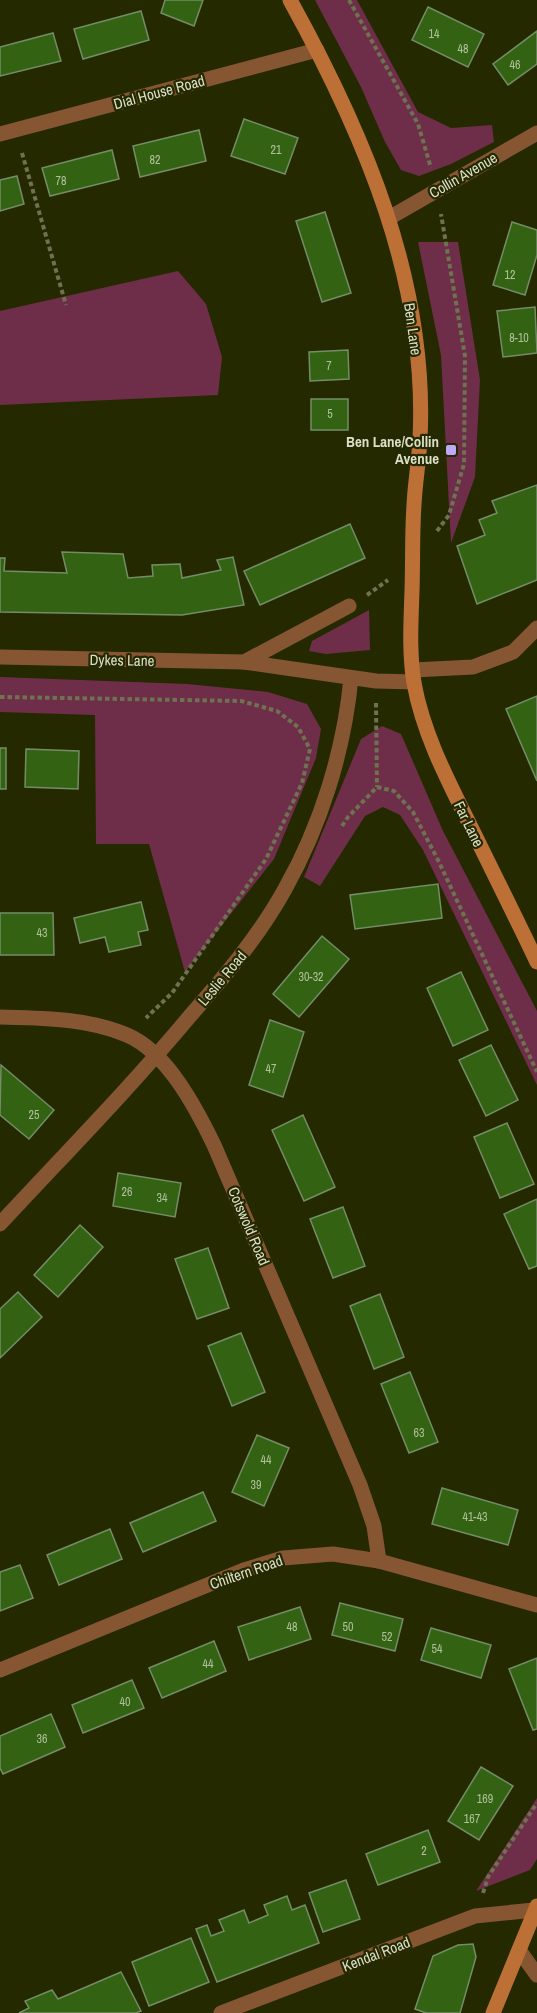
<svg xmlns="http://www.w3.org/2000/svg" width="537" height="2013" font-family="'Archivo Narrow',sans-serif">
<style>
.green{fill:#6e2e49}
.building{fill:#336213;stroke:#748d67;stroke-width:1.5}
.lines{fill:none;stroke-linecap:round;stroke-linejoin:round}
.path{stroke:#6e7251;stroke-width:4;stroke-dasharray:4.5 3;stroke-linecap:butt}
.street{stroke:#865633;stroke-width:15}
.secondary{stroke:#bd7035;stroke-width:15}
.poi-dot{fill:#bda9f5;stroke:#242900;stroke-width:2}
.labels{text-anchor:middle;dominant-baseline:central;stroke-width:4.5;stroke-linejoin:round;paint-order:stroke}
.number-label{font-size:12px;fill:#b1c09b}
.street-label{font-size:15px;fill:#dbdfc8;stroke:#242900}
.poi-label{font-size:15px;font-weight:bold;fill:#dbdfc8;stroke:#242900;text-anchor:end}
</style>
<rect width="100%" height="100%" fill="#242900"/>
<g class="green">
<polygon points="315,0 357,0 418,112 451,128 492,125 494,142 451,164 419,176 401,170 385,142 361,87"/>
<polygon points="418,242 458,242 480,380 475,477 451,543 441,355"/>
<polygon points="178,271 206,304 222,357 218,395 0,405 0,311"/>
<polygon points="369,610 370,650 326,654 309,651 312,641"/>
<polygon points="0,677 187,684 268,692 307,704 321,729 316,758 274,859 185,972 149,844 96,844 95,715 0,712"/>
<polygon points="382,726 401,734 443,831 537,1011 537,1085 423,850 400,815 383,807 365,816 320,886 304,877 361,739"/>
<polygon points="537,1798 537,1859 530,1870 476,1891"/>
</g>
<g class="building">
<polygon points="165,0 203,0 194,26 161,13"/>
<polygon points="428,7 484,34 468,67 412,40"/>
<polygon points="141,11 149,40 83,59 74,29"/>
<polygon points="537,31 537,64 508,85 493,64"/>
<polygon points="53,33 61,61 0,76 0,47"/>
<polygon points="244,119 298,138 285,174 231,156"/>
<polygon points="199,130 206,161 140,177 133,146"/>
<polygon points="112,150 119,179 50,196 42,168"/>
<polygon points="17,176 24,204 0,211 0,180"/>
<polygon points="325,212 351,293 322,302 296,221"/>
<polygon points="512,222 537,230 537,255 525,295 493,285"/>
<polygon points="535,307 537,353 503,357 497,311"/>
<polygon points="348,350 349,379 310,381 309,352"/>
<rect x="311" y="399" width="37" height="31"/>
<polygon points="537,485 537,580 477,604 457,546 485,535 479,520 497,513 492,501"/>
<polygon points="350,524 365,558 260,605 244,571"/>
<polygon points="62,552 123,554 128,578 153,576 152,565 180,564 182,578 221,570 217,560 233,557 244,605 182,615 0,612 0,558 5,558 4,571 67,573"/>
<polygon points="537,696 537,781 506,709"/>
<rect x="0" y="748" width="6" height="41"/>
<polygon points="26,749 79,751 78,789 25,787"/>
<polygon points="438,884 442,918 355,929 350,895"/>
<polygon points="141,902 148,930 138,932 141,945 109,952 105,937 80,943 74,918"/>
<polygon points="0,913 53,913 54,955 0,955"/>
<polygon points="322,936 349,959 299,1017 273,994"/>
<polygon points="461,972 488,1030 453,1046 427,988"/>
<polygon points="270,1020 304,1032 283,1097 249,1085"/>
<polygon points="491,1045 518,1100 486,1116 459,1060"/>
<polygon points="1,1065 54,1110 29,1139 0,1115"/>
<polygon points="303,1115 335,1187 304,1201 272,1130"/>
<polygon points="507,1123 534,1184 500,1198 474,1137"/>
<polygon points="118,1173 181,1183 175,1217 113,1206"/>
<polygon points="537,1199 537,1266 529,1269 504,1214"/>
<polygon points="343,1207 365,1266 333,1278 310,1219"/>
<polygon points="80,1225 103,1247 58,1297 34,1275"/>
<polygon points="208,1248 229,1308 197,1319 175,1259"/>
<polygon points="18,1292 42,1317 0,1358 0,1309"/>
<polygon points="380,1294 404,1357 374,1369 350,1306"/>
<polygon points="241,1333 265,1392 232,1406 208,1346"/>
<polygon points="410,1372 438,1442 409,1453 381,1384"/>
<polygon points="257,1435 289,1448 264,1506 232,1492"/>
<polygon points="442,1488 518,1510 508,1545 432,1524"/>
<polygon points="203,1492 216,1521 143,1552 130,1523"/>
<polygon points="110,1529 122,1559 59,1585 47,1555"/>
<polygon points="20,1565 33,1598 0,1611 0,1572"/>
<polygon points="340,1603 403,1619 395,1651 332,1635"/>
<polygon points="300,1607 311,1639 249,1660 238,1627"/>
<polygon points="431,1628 491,1645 481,1678 421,1660"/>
<polygon points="214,1641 226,1671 162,1698 149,1668"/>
<polygon points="537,1658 537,1729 533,1730 509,1669"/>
<polygon points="132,1680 144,1708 83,1733 72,1705"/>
<polygon points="51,1714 65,1747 3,1774 0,1768 0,1736"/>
<polygon points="481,1767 513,1786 479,1840 448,1821"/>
<polygon points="428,1830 440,1862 378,1885 366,1854"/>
<polygon points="346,1880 360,1919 323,1932 309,1893"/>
<polygon points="287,1896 292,1910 305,1905 319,1943 217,1982 196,1929 207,1925 211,1936 224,1931 219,1920 244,1910 249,1923 268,1915 264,1905"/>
<polygon points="191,1938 209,1982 149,2006 132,1962"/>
<polygon points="473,1944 476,1957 460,2013 426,2013 415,2009 433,1956 458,1945"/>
<polygon points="121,1972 141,2011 136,2013 19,2013 29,2008 25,2001 52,1990 58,1999"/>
</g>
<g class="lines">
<g class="path">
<polyline points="349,0 418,124 431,168"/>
<polyline points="22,153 66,305"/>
<polyline points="437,531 449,515 464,464 465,356 441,214"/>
<polyline points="367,595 388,580"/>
<polyline points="0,697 241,701 277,711 298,727 310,749 302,783 266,859 172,993 146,1018"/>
<polyline points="376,703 377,787"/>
<polyline points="342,826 348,817 377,787 394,791 413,812 439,862 537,1072"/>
<polyline points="483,1893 488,1877 537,1803"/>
</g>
<g class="street">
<polyline points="0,134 317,50"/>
<polyline points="389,218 537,133"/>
<polyline points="0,657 244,662 376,681 414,682"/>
<polyline points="244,662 349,606"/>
<polyline points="413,670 473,667 513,652 537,628"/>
<path d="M0,1017c42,1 88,1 127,18 40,17 69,73 87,110l146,340 14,41 5,35"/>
<path d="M0,1224c64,-69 130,-136 190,-208 35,-40 69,-80 95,-127 36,-64 59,-138 66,-211"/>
<polyline points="0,1670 244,1570 283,1558 333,1554 379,1561 537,1605"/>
<polyline points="519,1950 537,1975"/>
<polyline points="221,2013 475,1916 534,1910"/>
</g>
<g class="secondary">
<path d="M290,0c74,134 138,282 130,439 -1,22 -5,44 -6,66 -2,28 -1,57 -2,86 -1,30 -3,62 2,92 9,50 33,96 56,142 22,45 45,91 67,137"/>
<polyline points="493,2013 537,1906"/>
</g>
</g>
<rect class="poi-dot" x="445" y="444" width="12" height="12" rx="3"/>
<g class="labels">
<g class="number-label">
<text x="434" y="34">14</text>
<text x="463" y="49">48</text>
<text x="515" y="65">46</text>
<text x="276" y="150">21</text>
<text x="155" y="160">82</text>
<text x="61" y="181">78</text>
<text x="510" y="275">12</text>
<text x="519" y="338">8-10</text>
<text x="329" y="366">7</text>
<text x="330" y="414">5</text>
<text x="42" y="933">43</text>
<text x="311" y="977">30-32</text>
<text x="271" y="1069">47</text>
<text x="34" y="1115">25</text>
<text x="127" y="1192">26</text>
<text x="162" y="1198">34</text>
<text x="419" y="1433">63</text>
<text x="266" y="1460">44</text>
<text x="256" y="1485">39</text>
<text x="475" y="1517">41-43</text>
<text x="292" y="1627">48</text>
<text x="348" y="1627">50</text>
<text x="387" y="1637">52</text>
<text x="437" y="1649">54</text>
<text x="208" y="1664">44</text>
<text x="125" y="1702">40</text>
<text x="42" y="1739">36</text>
<text x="485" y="1799">169</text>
<text x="472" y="1819">167</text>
<text x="424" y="1851">2</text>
</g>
<g class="street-label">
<text transform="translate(159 92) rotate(-15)">Dial House Road</text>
<text transform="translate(463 175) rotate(-30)">Collin Avenue</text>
<text transform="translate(413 329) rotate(82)">Ben Lane</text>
<text transform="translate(122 660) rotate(1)">Dykes Lane</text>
<text transform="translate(469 824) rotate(64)">Far Lane</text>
<text transform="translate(222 978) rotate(-50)">Leslie Road</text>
<text transform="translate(249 1226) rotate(67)">Cotswold Road</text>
<text transform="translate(246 1572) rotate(-19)">Chiltern Road</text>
<text transform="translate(376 1954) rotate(-21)">Kendal Road</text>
</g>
<g class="poi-label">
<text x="439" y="441">Ben Lane/Collin<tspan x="439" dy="17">Avenue</tspan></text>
</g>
</g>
</svg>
